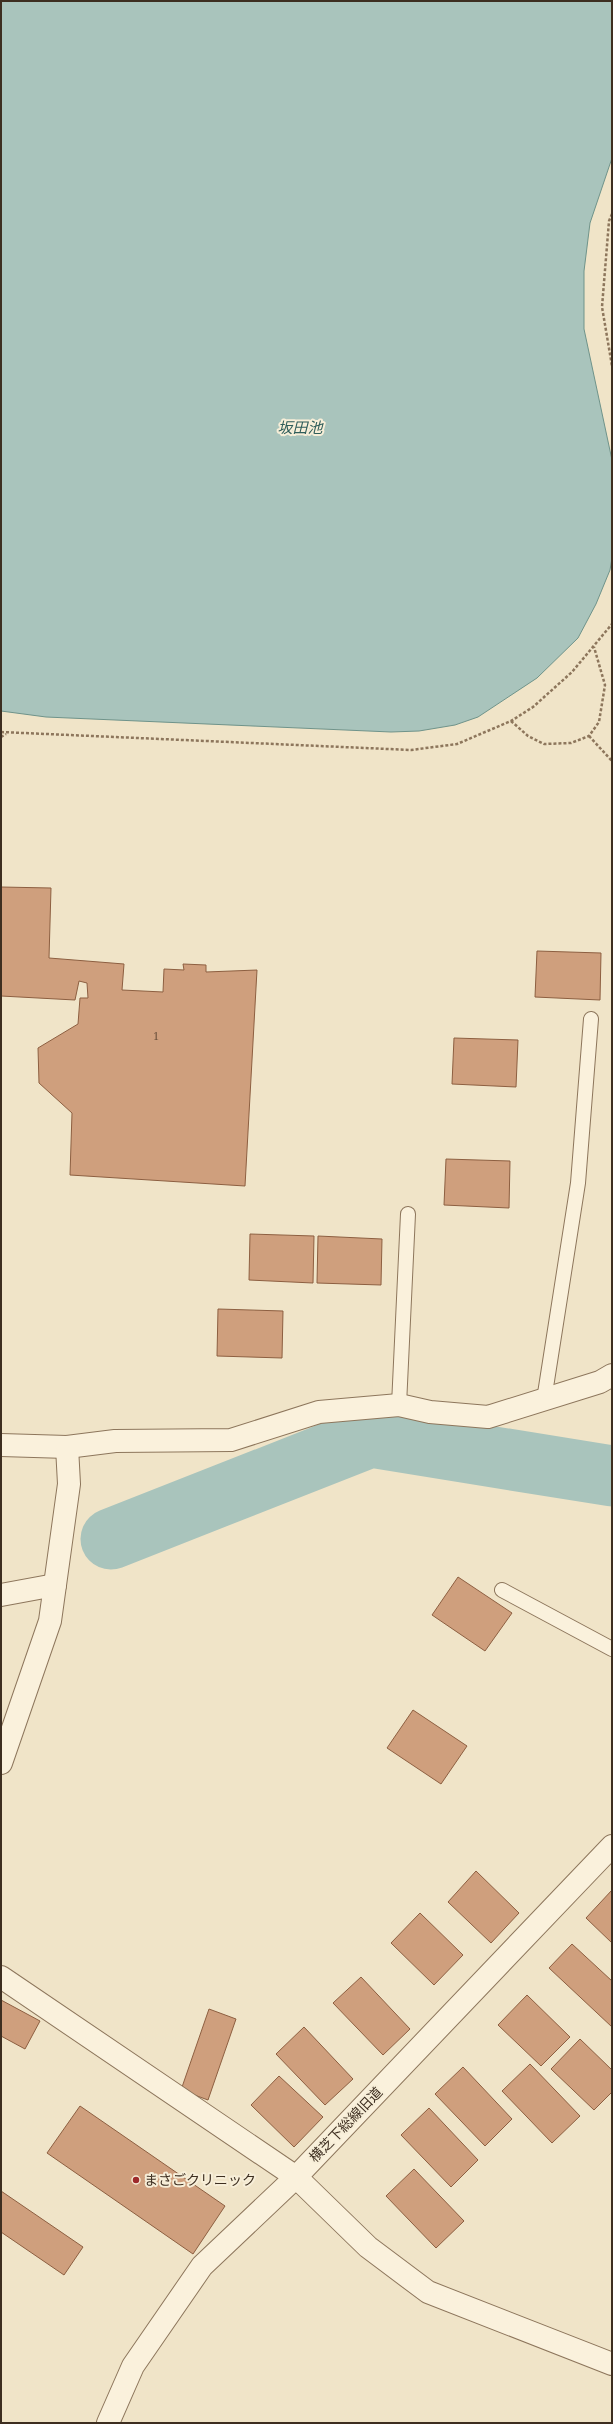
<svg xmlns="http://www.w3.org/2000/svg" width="613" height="2424" font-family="'Times New Roman','Noto Sans JP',serif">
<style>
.water{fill:#a9c4bc;stroke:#6f938a}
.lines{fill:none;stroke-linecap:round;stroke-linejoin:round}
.river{stroke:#a9c4bc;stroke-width:61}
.building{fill:#cf9f7d;stroke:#8d5f41}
.service-casing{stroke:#8d765c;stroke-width:16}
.minor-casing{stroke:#8d765c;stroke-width:24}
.tertiary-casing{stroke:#8d765c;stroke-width:24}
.path{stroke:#8d765c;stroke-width:2.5;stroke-dasharray:3 2;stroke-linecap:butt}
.service{stroke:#faf1dc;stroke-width:14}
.minor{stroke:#faf1dc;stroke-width:22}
.tertiary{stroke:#faf1dc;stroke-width:22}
.poi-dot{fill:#9e2a2b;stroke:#f7eed8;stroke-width:1.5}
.labels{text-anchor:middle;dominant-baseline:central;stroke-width:4;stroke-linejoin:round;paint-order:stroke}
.number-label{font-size:12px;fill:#624a37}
.street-label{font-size:14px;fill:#3d2e20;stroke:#f7eed8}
.poi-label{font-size:14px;fill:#3d2e20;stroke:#f7eed8;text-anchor:start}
.water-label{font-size:15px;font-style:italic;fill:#2f5d5a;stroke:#f7eed8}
</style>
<rect width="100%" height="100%" fill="#f0e4c8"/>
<polygon class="water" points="1,1 612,1 612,158 590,223 584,271 584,329 612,460 612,558 610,570 596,604 578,638 537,678 478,717 455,725 419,731 391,732 46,717 1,711"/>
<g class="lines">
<polyline class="river" points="111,1539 370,1437 612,1476"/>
</g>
<g class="building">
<polygon points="1,887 51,888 49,958 124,964 122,990 163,992 164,969 184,970 183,964 206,965 206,972 257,970 245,1186 70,1175 72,1113 39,1083 38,1048 78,1024 80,998 88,998 87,983 79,981 75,1000 1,996"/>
<polygon points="537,951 601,953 600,1000 535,997"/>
<polygon points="454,1038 518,1040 516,1087 452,1084"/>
<polygon points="446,1159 510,1161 509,1208 444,1205"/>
<polygon points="250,1234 314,1236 313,1283 249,1280"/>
<polygon points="318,1236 382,1239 381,1285 317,1283"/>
<polygon points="218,1309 283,1311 282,1358 217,1356"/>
<polygon points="458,1577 512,1613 485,1651 432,1615"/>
<polygon points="413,1710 467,1746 441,1784 387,1748"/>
<polygon points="476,1871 519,1913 491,1943 448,1902"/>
<polygon points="612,1890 612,1943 586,1918"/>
<polygon points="420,1913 463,1955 434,1985 391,1943"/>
<polygon points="572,1944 612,1981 612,2027 549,1968"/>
<polygon points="361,1977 410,2029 383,2055 333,2003"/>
<polygon points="527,1995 570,2037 541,2066 498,2025"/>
<polygon points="1,2000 40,2021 25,2049 1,2036"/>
<polygon points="209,2009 236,2019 208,2100 181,2090"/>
<polygon points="304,2027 353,2079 325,2105 276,2054"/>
<polygon points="580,2039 612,2070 612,2092 594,2110 551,2069"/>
<polygon points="530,2064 580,2116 552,2143 502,2091"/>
<polygon points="463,2067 512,2119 485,2146 435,2094"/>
<polygon points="279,2076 323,2117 294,2147 251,2105"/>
<polygon points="80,2106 225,2206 193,2254 47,2153"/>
<polygon points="429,2108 478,2160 451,2187 401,2135"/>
<polygon points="414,2169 464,2221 436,2248 386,2196"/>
<polygon points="1,2191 83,2247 64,2275 1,2232"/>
</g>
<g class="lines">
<defs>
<g id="service">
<polyline points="544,1400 578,1183 591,1019"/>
<polyline points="399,1405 408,1214"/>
<polyline points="502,1590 612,1649"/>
</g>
<g id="minor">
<polyline points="1,1445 67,1447 115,1441 231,1440 319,1412 399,1405 430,1412 488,1417 600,1382 612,1375"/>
<polyline points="1,1595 55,1585"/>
<polyline points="1,1763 50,1621 69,1484 67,1447"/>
<polyline points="1,1977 296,2177 368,2247 428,2292 612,2364"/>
</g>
<polyline id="tertiary" points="108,2423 133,2366 202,2266 296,2177 612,1846"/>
</defs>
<use href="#service" class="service-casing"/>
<use href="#minor" class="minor-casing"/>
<use href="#tertiary" class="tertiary-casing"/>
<g class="path">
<polyline points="612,214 609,221 602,307 612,366"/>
<polyline points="511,721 528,736 544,744 571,743 589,736 599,722 605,685 594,647"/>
<polyline points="1,732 411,750 457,744 511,721 533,707 572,672 612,624"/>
<polyline points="589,736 612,761"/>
<polyline points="1,737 6,734"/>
</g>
<use href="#service" class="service"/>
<use href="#minor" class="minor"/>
<use href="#tertiary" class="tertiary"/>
</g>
<circle class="poi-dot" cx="136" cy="2180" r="4"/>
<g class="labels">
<g class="number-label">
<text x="156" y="1036">1</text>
</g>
<g class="street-label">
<text transform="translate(346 2125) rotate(-46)">横芝下総線旧道</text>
</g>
<g class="poi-label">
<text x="144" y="2180">まさごクリニック</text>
</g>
<g class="water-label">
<text x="300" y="428">坂田池</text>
</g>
</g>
<rect width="613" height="2424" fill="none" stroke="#3d2e20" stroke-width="4"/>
</svg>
